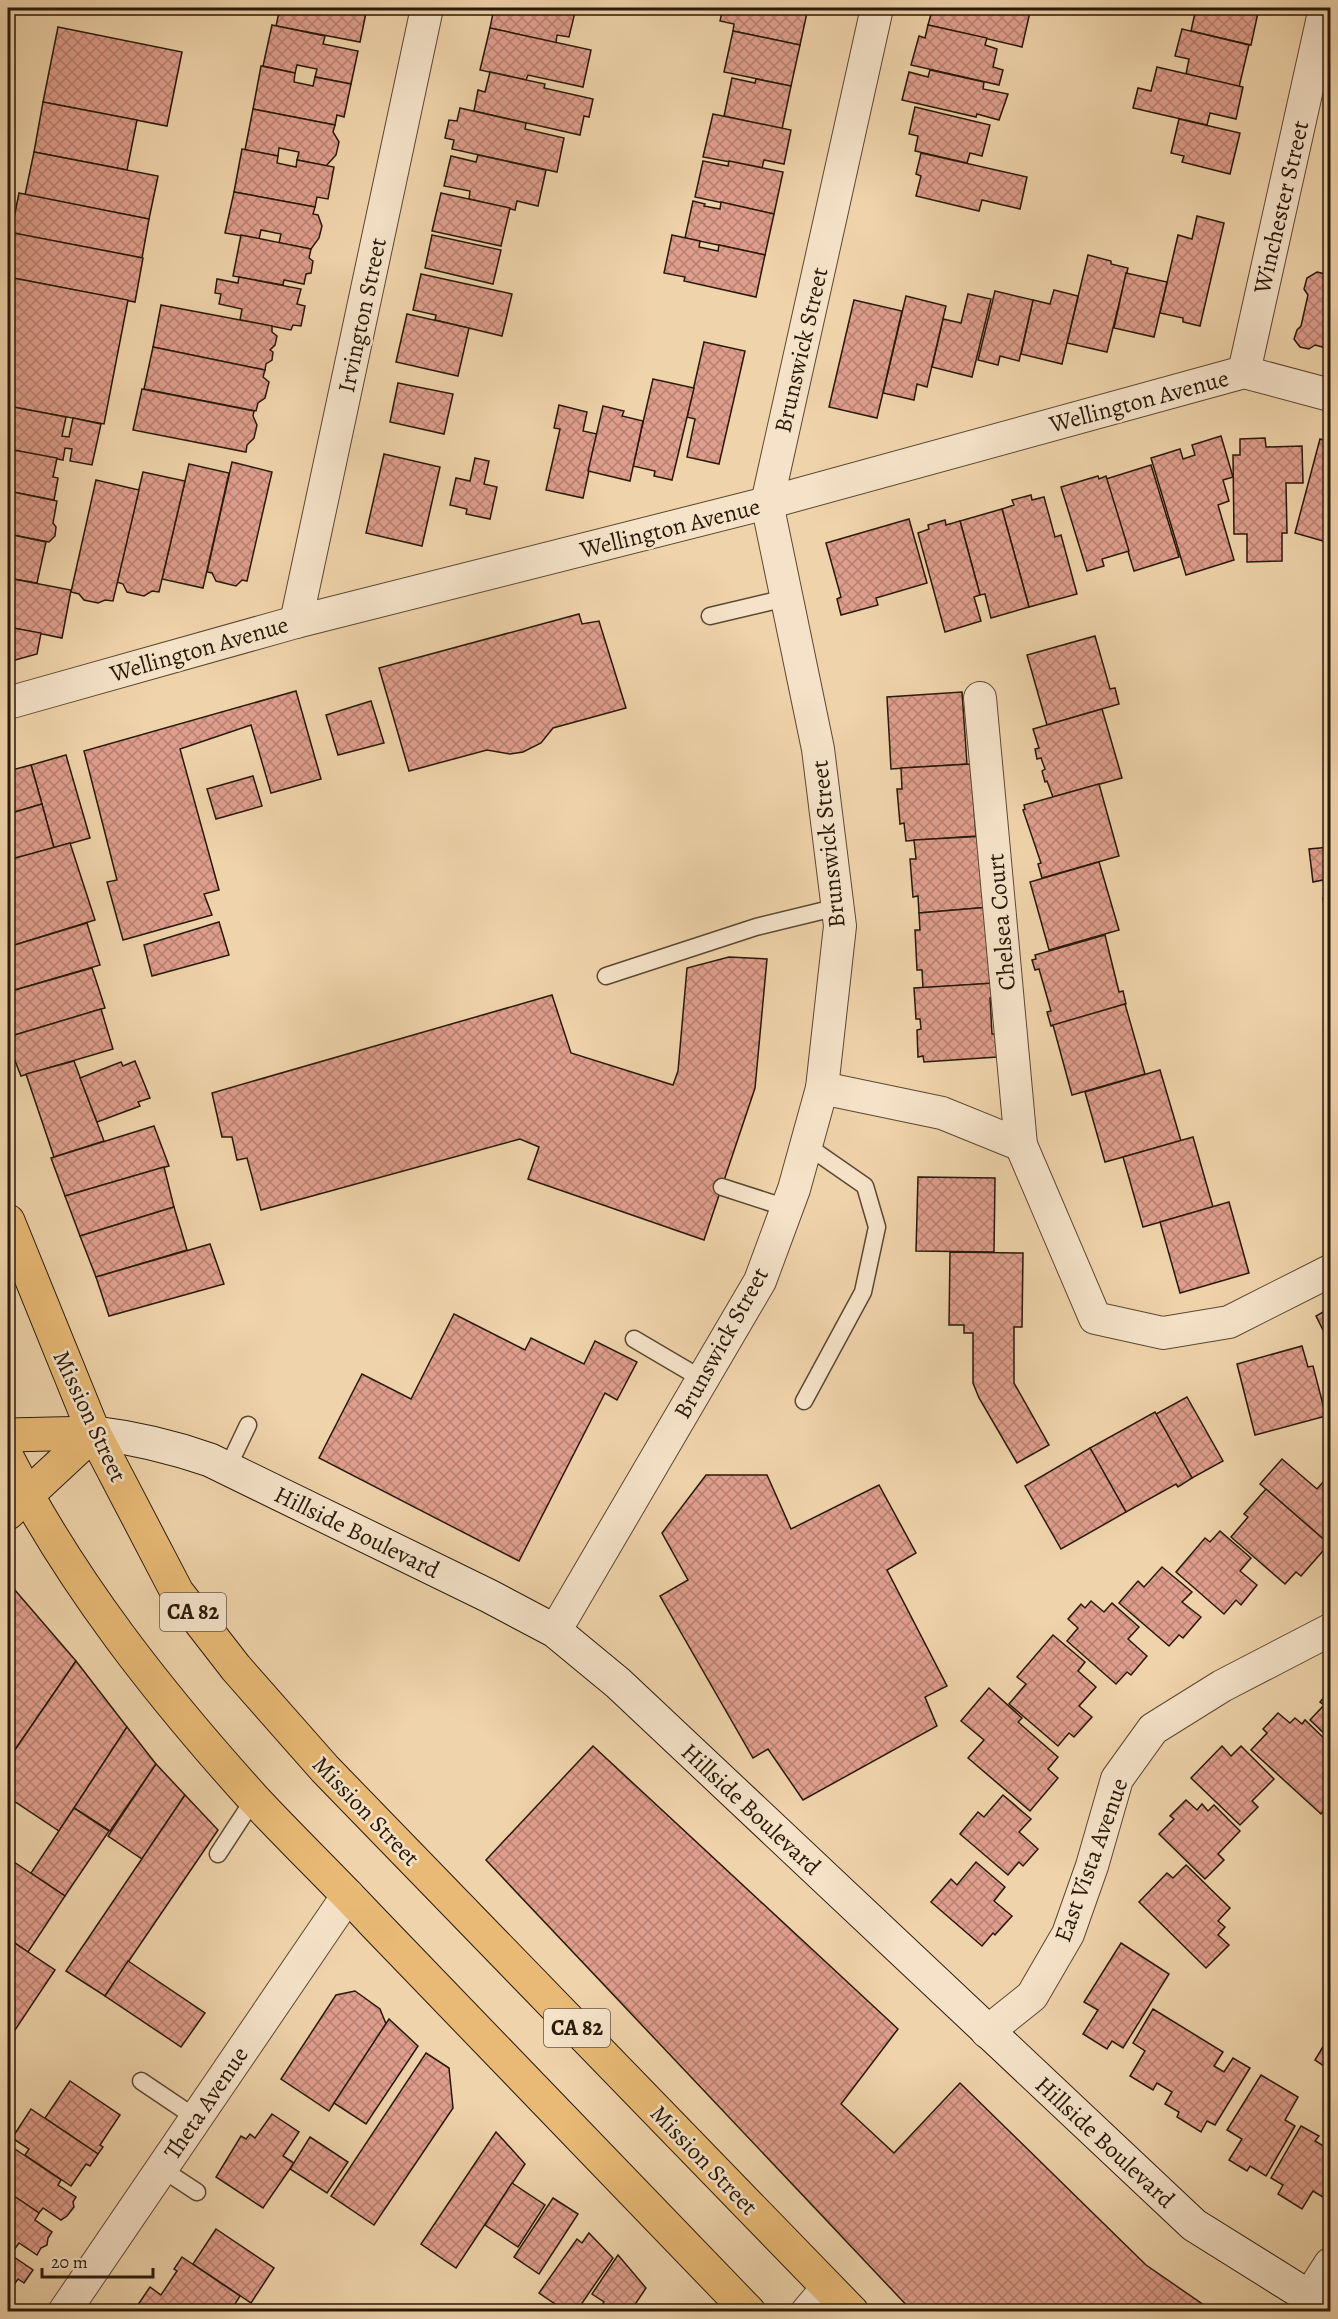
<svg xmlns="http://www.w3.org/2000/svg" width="1338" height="2319" font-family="Alegreya,serif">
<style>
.building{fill:url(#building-cross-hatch);stroke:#281909;stroke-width:1.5}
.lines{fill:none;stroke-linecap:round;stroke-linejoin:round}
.service-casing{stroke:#5a4831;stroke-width:19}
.minor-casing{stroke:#5a4831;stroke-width:34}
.secondary-casing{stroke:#281909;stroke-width:35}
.primary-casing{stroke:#281909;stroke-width:35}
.service{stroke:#f5e2c8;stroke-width:16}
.minor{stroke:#f5e2c8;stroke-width:32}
.secondary{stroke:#f5e2c8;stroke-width:33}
.primary{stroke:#e8ba75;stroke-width:33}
.labels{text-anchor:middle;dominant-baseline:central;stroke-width:5;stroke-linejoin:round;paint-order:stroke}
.shield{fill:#f5e2c8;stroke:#665542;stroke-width:1.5}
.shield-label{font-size:22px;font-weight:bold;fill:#281909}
.street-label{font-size:24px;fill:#281909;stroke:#f5e2c8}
</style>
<defs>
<pattern id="building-cross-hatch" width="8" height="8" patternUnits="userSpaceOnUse" patternTransform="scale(1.5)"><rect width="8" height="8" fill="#df9e8c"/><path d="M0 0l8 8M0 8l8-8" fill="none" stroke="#b58071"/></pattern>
</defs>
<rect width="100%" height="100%" fill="#efd3aa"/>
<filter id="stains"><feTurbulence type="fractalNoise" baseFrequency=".00333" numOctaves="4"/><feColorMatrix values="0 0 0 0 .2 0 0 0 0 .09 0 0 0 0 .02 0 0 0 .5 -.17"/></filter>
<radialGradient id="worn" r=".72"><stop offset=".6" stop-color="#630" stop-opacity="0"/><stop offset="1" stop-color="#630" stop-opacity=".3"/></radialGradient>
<g class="building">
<polygon points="280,8 367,8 360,42 276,26"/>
<polygon points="494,8 576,8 569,37 557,35 556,43 490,28"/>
<polygon points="723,8 808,8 800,45 733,31 734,24 720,21"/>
<polygon points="918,8 1011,8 1030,12 1022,47 928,25 931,14 917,11"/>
<polygon points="1196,8 1259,8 1251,45 1191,31"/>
<polygon points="272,25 325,36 323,44 358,51 351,84 315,77 317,69 297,65 295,73 263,66"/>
<polygon points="928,25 987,38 985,45 997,49 993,67 1003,70 999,85 911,65 919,36 925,38"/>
<polygon points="58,27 182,52 167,126 43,102"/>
<polygon points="490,28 591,50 583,87 528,75 526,80 480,70"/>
<polygon points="1182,29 1249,45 1239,87 1186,74 1189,59 1175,56"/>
<polygon points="733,31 800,45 791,86 724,72"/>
<polygon points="261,66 295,73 294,82 313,86 315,77 351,84 344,117 337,115 335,125 253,109"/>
<polygon points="1157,67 1243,87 1236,119 1210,113 1207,125 1133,108 1138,88 1151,91"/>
<polygon points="930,70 984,82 983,89 1008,94 999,120 977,114 976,117 902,100 909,72 928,77"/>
<polygon points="490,72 545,84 544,88 593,99 589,117 584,116 580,135 474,111 478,90 485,92"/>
<polygon points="732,78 755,83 756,79 791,86 782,129 724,116"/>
<polygon points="43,102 137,120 127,170 34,152"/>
<polygon points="915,107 990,125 982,156 970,153 967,163 915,151 918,136 909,134"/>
<polygon points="460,108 526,123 525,129 564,138 557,172 452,149 454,140 445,138 449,120 457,121"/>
<polygon points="253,109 335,125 333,132 339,142 336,155 326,166 297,160 299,152 279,148 278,156 245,150"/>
<polygon points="713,114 791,130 784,164 764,160 762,168 703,157"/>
<polygon points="1179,119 1240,133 1230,174 1182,162 1184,156 1171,153"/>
<polygon points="242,149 278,156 277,163 296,167 297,160 334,167 328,199 317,197 315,207 234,192"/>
<polygon points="34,152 158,176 149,219 25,195"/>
<polygon points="921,153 1027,177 1020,209 982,200 979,211 916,196 921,176 916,174"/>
<polygon points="478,155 546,170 538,206 517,201 515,210 469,199 470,191 444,186 451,156 476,162"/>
<polygon points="703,161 728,166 729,161 783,172 774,214 695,197"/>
<polygon points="234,192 315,207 313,214 318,215 322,226 319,238 311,249 279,243 281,234 261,230 259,239 225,233"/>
<polygon points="19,193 149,219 142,258 11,233"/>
<polygon points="441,193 510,208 501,246 432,231"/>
<polygon points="693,201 705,204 704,206 720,209 721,202 774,214 765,255 685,238"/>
<polygon points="1197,216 1224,223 1200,326 1183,322 1183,318 1160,313 1178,235 1192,239"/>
<polygon points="14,233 143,258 135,302 8,277 8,264"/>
<polygon points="241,235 311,249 309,258 313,261 311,273 306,274 304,284 284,280 283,285 233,276"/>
<polygon points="432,235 501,250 493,284 425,268"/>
<polygon points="672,235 700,241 699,247 718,251 719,245 765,255 756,297 684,281 685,277 664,273"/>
<polygon points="1088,255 1111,261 1111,264 1128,268 1107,352 1067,343"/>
<polygon points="1317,272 1325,274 1330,282 1330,349 1315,345 1309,349 1300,347 1294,339 1297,330 1301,326 1308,295 1304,289 1307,278"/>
<polygon points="1126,273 1167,282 1154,337 1114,328"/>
<polygon points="421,274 512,294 502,336 435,320 436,315 413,310"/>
<polygon points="8,277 128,300 104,424 8,406"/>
<polygon points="239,277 301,289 297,304 305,306 301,326 293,325 291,330 240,320 242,309 219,304 221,294 215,293 217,279 238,283"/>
<polygon points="1054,290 1078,296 1062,364 1021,354 1033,300 1050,304"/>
<polygon points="995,291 1033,300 1019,361 1000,356 998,365 978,360"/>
<polygon points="968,294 991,299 972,377 932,367 943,319 961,323"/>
<polygon points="906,296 946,306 927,387 917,384 914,400 883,393"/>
<polygon points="854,300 902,311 877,418 829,407"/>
<polygon points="161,305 272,326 272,332 277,336 275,345 270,350 273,352 272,360 266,364 265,370 153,347"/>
<polygon points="407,314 469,328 458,376 396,362"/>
<polygon points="704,342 745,351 719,464 687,457 695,419 687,417"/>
<polygon points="153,347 265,370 263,377 269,382 265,398 258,403 256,411 144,389"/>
<polygon points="653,379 694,388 672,480 654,476 655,471 633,466"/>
<polygon points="398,383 453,394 444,434 390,422"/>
<polygon points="142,389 254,411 253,416 257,425 254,438 247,445 246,452 133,430"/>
<polygon points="559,405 587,412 583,431 597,434 583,498 546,490 560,429 554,428"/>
<polygon points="8,406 66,417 62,436 69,437 73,418 101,424 92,465 70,461 72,449 65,448 63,460 8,449"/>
<polygon points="603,406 624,411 622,416 643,421 630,481 588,471"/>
<polygon points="1221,436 1233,477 1223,480 1229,501 1218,505 1234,560 1186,575 1151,458 1180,449 1183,459 1195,455 1192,445"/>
<polygon points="1265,438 1266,447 1302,446 1303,483 1286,483 1287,533 1282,533 1282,561 1247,562 1247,534 1234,534 1233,455 1240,455 1240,439"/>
<polygon points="1320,439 1330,442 1330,543 1295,533"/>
<polygon points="8,449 57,458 53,477 58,478 54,500 8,491"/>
<polygon points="384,454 440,467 422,546 366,533"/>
<polygon points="475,458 489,461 484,484 497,487 490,519 466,514 467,509 450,505 456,478 470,481"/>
<polygon points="232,462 272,472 247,581 242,580 236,586 216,581 212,573 207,572"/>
<polygon points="189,464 229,473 203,588 162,579"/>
<polygon points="1151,465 1179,557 1134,571 1106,479"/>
<polygon points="143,472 185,481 159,592 152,591 144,596 127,592 123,584 117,582"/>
<polygon points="1098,476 1099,479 1106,476 1129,551 1102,559 1104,566 1087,571 1061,487"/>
<polygon points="96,480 139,490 113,601 105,600 98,603 84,600 79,594 71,592"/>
<polygon points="8,491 57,501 53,523 56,527 55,536 49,542 8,534"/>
<polygon points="1031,495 1032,500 1044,497 1055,537 1061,535 1077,594 1029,607 1002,509 1014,505 1012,500"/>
<polygon points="1002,509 1029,607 991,618 985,594 980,595 960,521"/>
<polygon points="909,519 927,583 876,598 878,605 841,615 837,599 841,597 826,543"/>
<polygon points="945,520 946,525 960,521 980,595 974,597 981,621 945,632 918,533 929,529 928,525"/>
<polygon points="8,534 46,542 37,583 8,578"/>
<polygon points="8,578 71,590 62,638 8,627"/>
<polygon points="579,614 582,624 599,621 626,708 553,728 541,743 523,752 510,754 487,750 409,771 379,668"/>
<polygon points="8,627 41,633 37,654 8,662"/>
<polygon points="1095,636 1110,689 1115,688 1119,704 1047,725 1027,655"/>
<polygon points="296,691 321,779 271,793 251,725 180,749 219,890 204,894 212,915 123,940 107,882 117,880 84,751"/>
<polygon points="962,692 967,764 891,769 887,697"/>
<polygon points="371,701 384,743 338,755 326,715"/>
<polygon points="1102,709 1122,778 1053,797 1047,781 1045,782 1042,771 1045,769 1041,758 1037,759 1035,749 1039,748 1033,729"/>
<polygon points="66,755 90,838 54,848 31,765"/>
<polygon points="971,764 976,836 906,841 904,823 900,824 897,789 902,789 901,768"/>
<polygon points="31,765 42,804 8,814 8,771"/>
<polygon points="253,776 262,806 216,819 207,789"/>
<polygon points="1099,784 1119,856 1042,878 1038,864 1041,863 1023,810 1025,809 1024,805"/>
<polygon points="42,804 54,848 8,860 8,814"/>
<polygon points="986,836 990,907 919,913 918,896 913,897 910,859 916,859 914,840"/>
<polygon points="70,843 95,920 8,947 8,860"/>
<polygon points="1330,847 1330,930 1327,931 1323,898 1326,898 1323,880 1313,882 1309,849"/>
<polygon points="1099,862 1119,930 1049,950 1030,882"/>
<polygon points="990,907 995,983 923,988 922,970 917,970 915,930 920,930 919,913"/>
<polygon points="219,922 229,955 152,976 144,945"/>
<polygon points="87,923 100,965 8,992 8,947"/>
<polygon points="1105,935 1119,992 1123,991 1126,1004 1051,1026 1047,1012 1051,1011 1039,969 1035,970 1032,960 1036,959 1035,955"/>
<polygon points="729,957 767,959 755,1088 704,1240 528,1179 539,1147 520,1139 261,1210 247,1158 237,1160 232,1137 222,1137 212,1093 552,995 571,1053 673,1085 678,1071 687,968"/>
<polygon points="92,968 105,1008 8,1037 8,992"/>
<polygon points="995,983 996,997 990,998 992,1034 996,1034 997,1057 924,1062 923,1056 918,1057 917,1030 921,1029 920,1019 916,1019 914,988"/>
<polygon points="1125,1004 1145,1074 1072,1095 1053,1025"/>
<polygon points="101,1009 113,1049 21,1076 8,1043 8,1037"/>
<polygon points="74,1061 104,1141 54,1157 26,1074"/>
<polygon points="135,1061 150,1098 138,1102 140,1106 97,1122 80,1078 121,1062 123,1066"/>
<polygon points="1160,1070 1181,1141 1105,1162 1085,1092"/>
<polygon points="154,1126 169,1166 65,1196 51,1158"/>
<polygon points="1193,1137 1213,1207 1143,1227 1123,1157"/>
<polygon points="164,1167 174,1207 80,1236 65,1196"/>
<polygon points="918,1177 995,1178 994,1252 916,1251"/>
<polygon points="1229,1202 1249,1273 1180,1293 1160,1222"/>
<polygon points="174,1207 187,1250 96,1277 80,1236"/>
<polygon points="210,1244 224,1284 109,1316 96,1277"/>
<polygon points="950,1252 1023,1253 1022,1327 1014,1327 1014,1383 1049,1445 1017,1463 979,1398 973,1383 973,1333 964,1333 964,1325 949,1325"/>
<polygon points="1330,1308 1330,1344 1316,1316"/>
<polygon points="454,1314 525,1350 531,1338 584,1364 595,1341 637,1362 617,1400 605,1393 519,1561 319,1458 362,1374 411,1399"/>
<polygon points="1302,1346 1308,1367 1313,1366 1326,1416 1255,1435 1237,1364"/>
<polygon points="1187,1397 1223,1461 1192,1478 1156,1414"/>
<polygon points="1155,1412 1192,1478 1178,1487 1176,1484 1126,1512 1090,1448"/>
<polygon points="1090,1448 1126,1512 1061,1549 1025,1486"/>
<polygon points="1282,1459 1317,1489 1330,1474 1330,1545 1260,1484"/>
<polygon points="706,1475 767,1475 791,1529 879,1485 916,1553 887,1570 947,1686 925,1697 937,1726 803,1800 768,1749 753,1758 660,1596 688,1580 662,1533"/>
<polygon points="1266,1489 1329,1544 1301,1576 1296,1572 1285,1584 1231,1537 1248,1517 1244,1514"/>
<polygon points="1220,1531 1251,1558 1240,1571 1257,1585 1241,1605 1236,1600 1224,1614 1176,1572 1205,1538 1210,1542"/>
<polygon points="1162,1567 1192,1592 1182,1602 1201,1617 1183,1638 1179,1635 1169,1646 1119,1603 1138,1581 1144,1587"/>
<polygon points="8,1582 76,1661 8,1760"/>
<polygon points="1091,1601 1104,1612 1112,1603 1139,1627 1128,1639 1147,1656 1131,1675 1127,1672 1116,1684 1067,1641 1078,1628 1068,1619 1081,1604 1085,1608"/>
<polygon points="1053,1635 1085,1662 1078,1671 1096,1687 1079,1706 1092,1717 1074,1737 1069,1733 1058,1746 1009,1704 1026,1684 1017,1677"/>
<polygon points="76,1661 127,1727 59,1831 8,1797 8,1760"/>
<polygon points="989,1688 1022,1718 1018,1722 1058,1757 1048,1769 1058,1778 1030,1811 968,1758 984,1740 961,1721"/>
<polygon points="1330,1690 1330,1739 1310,1720 1324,1705 1320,1702"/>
<polygon points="1278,1713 1290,1723 1295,1718 1302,1724 1305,1720 1330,1744 1330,1803 1321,1814 1251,1750 1267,1733 1263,1729"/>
<polygon points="127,1727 156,1764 110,1831 74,1808"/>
<polygon points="593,1746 898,2029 841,2104 894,2153 960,2083 1146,2265 1214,2312 913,2312 486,1860"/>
<polygon points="1222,1746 1231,1756 1241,1746 1274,1779 1252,1801 1258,1807 1240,1825 1191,1778"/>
<polygon points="156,1764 185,1795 142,1859 108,1836"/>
<polygon points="185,1795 218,1830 105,1996 66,1971"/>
<polygon points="1003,1795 1031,1819 1019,1832 1038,1849 1023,1866 1019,1862 1008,1875 960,1834 978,1812 984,1817"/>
<polygon points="1186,1800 1197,1810 1202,1804 1208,1811 1214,1805 1240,1831 1218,1854 1224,1860 1205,1879 1159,1834 1174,1819 1170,1816"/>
<polygon points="74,1808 109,1831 65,1896 31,1873"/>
<polygon points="8,1858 65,1896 28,1952 8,1938"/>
<polygon points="976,1862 1005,1887 994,1901 1012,1916 995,1935 993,1933 982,1946 931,1902 951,1879 957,1885"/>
<polygon points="1186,1865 1230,1908 1218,1921 1225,1927 1218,1935 1229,1945 1206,1968 1139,1902 1167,1873 1173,1878"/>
<polygon points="13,1942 55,1970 9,2039 8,1949"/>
<polygon points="1121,1943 1169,1974 1123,2048 1112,2041 1107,2049 1083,2034 1098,2010 1084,2002"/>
<polygon points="128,1961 205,2013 181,2047 105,1996"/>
<polygon points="355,1991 380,2009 386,2024 329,2111 281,2079 336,1995"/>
<polygon points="1153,2009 1223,2052 1214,2066 1224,2072 1233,2058 1250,2068 1215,2125 1207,2121 1201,2132 1177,2117 1179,2112 1165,2104 1172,2092 1157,2083 1153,2090 1130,2076 1145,2051 1133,2043"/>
<polygon points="389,2019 418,2046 366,2124 334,2103"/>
<polygon points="1330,2035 1330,2070 1315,2060"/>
<polygon points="426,2053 449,2068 453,2108 374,2225 331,2196"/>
<polygon points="1261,2075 1298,2097 1285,2120 1295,2126 1266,2176 1250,2166 1247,2171 1229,2160 1242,2139 1227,2130"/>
<polygon points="70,2081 120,2115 100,2145 103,2147 98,2154 45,2118"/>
<polygon points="31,2109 98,2154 90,2166 86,2164 71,2186 25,2155 29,2149 12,2138"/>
<polygon points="272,2114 299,2132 283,2156 294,2163 263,2208 216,2177 241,2136 246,2139 250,2134 255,2138"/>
<polygon points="1301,2126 1319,2136 1315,2141 1330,2150 1330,2191 1326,2199 1313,2191 1302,2209 1278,2194 1283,2185 1271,2178"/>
<polygon points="496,2132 525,2164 456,2268 421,2244"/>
<polygon points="310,2137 348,2162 327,2193 290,2169"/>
<polygon points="9,2145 61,2180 58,2185 76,2197 73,2202 74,2207 67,2216 61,2220 43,2208 39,2213 8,2192 8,2146"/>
<polygon points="512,2183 545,2205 518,2247 485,2225"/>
<polygon points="8,2192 39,2213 35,2220 52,2232 48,2238 47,2245 41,2248 37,2255 19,2243 14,2250 8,2245"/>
<polygon points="553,2198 578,2214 539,2274 514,2257"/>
<polygon points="216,2229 274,2268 251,2303 193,2264"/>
<polygon points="589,2233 613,2258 576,2312 567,2312 539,2293 577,2239 582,2243"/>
<polygon points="8,2253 33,2270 24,2283 18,2279 8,2293"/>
<polygon points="618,2255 646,2288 630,2312 597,2312 604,2302 592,2294"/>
<polygon points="182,2257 240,2296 230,2312 133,2312 150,2287 161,2295 177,2271 174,2269"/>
</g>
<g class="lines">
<defs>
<g id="service">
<polyline points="710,616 786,598"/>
<polyline points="606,976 756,927 838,907"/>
<polyline points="722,1187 787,1208"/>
<polyline points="634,1339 702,1379"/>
<polyline points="804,1401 863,1292 877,1227 865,1186 806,1145"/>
<polyline points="227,1469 248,1425"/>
<polyline points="218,1854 254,1799"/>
<polyline points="141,2081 196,2118"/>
<polyline points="162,2169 197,2192"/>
</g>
<g id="minor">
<polyline points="1244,372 1325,8"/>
<polyline points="296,622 427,8"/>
<polyline points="980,698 1021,1145"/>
<polyline points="8,703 296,622 767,503 1244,372 1330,395"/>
<polyline points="822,1088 942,1113 1021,1145 1095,1318 1163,1333 1229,1322 1330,1271"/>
<polyline points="555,1631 760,1281 794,1189 822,1088 840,926 818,749 767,503 877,8"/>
<polyline points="987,2032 1032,1996 1068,1934 1092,1866 1117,1779 1153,1729 1222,1686 1330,1630"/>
<polyline points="1309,2297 1330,2264"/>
<polyline points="64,2312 348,1895"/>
<polyline points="807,2312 828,2287"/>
</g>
<path id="secondary" d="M94,1433c42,5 76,13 116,27l279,136 66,35 63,52 576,542 136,85"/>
<g id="primary">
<polyline points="8,1221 94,1433 177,1592 236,1668 325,1769 852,2312"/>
<polyline points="8,1435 94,1433"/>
<path d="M8,1459c64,125 152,236 246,340 39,42 80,81 119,123 125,131 250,261 376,390"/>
<polyline points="8,1513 94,1433"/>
</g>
</defs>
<use href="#service" class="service-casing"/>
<use href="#minor" class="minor-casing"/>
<use href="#secondary" class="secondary-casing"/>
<use href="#primary" class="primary-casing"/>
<use href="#service" class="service"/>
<use href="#minor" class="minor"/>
<use href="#secondary" class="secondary"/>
<use href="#primary" class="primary"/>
</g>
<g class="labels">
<g class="shield">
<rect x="160" y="1593" width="66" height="38" rx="4.5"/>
<rect x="544" y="2009" width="66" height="38" rx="4.5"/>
</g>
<g class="shield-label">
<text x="193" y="1612">CA 82</text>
<text x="577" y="2028">CA 82</text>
</g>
<g class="street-label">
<text transform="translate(1281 207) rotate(-77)">Winchester Street</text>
<text transform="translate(362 315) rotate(-78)">Irvington Street</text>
<text transform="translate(801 350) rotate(-77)">Brunswick Street</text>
<text transform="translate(1139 401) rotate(-15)">Wellington Avenue</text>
<text transform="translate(670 528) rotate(-14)">Wellington Avenue</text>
<text transform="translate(199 649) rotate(-16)">Wellington Avenue</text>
<text transform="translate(828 844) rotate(-96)">Brunswick Street</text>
<text transform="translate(1001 922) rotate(-95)">Chelsea Court</text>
<text transform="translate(721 1343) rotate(-61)">Brunswick Street</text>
<text transform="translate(90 1416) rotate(65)">Mission Street</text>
<text transform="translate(357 1532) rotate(26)">Hillside Boulevard</text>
<text transform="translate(751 1809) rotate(43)">Hillside Boulevard</text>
<text transform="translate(366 1811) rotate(46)">Mission Street</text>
<text transform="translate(1091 1860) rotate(-70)">East Vista Avenue</text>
<text transform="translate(206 2103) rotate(-56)">Theta Avenue</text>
<text transform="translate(1105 2142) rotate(43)">Hillside Boulevard</text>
<text transform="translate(704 2160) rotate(46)">Mission Street</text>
</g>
</g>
<rect width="1338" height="2319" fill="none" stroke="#efd3aa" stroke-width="30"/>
<rect x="9" y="9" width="1320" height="2301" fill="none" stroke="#281909" stroke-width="3"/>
<rect x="15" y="15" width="1308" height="2289" fill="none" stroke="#281909" stroke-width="1.5"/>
<path d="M42 2268v9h111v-9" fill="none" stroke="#281909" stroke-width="3"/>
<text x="51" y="2268" font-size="18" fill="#281909" stroke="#f5e2c8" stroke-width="4.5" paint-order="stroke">20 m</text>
<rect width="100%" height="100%" filter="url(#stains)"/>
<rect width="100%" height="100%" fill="url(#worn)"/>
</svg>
